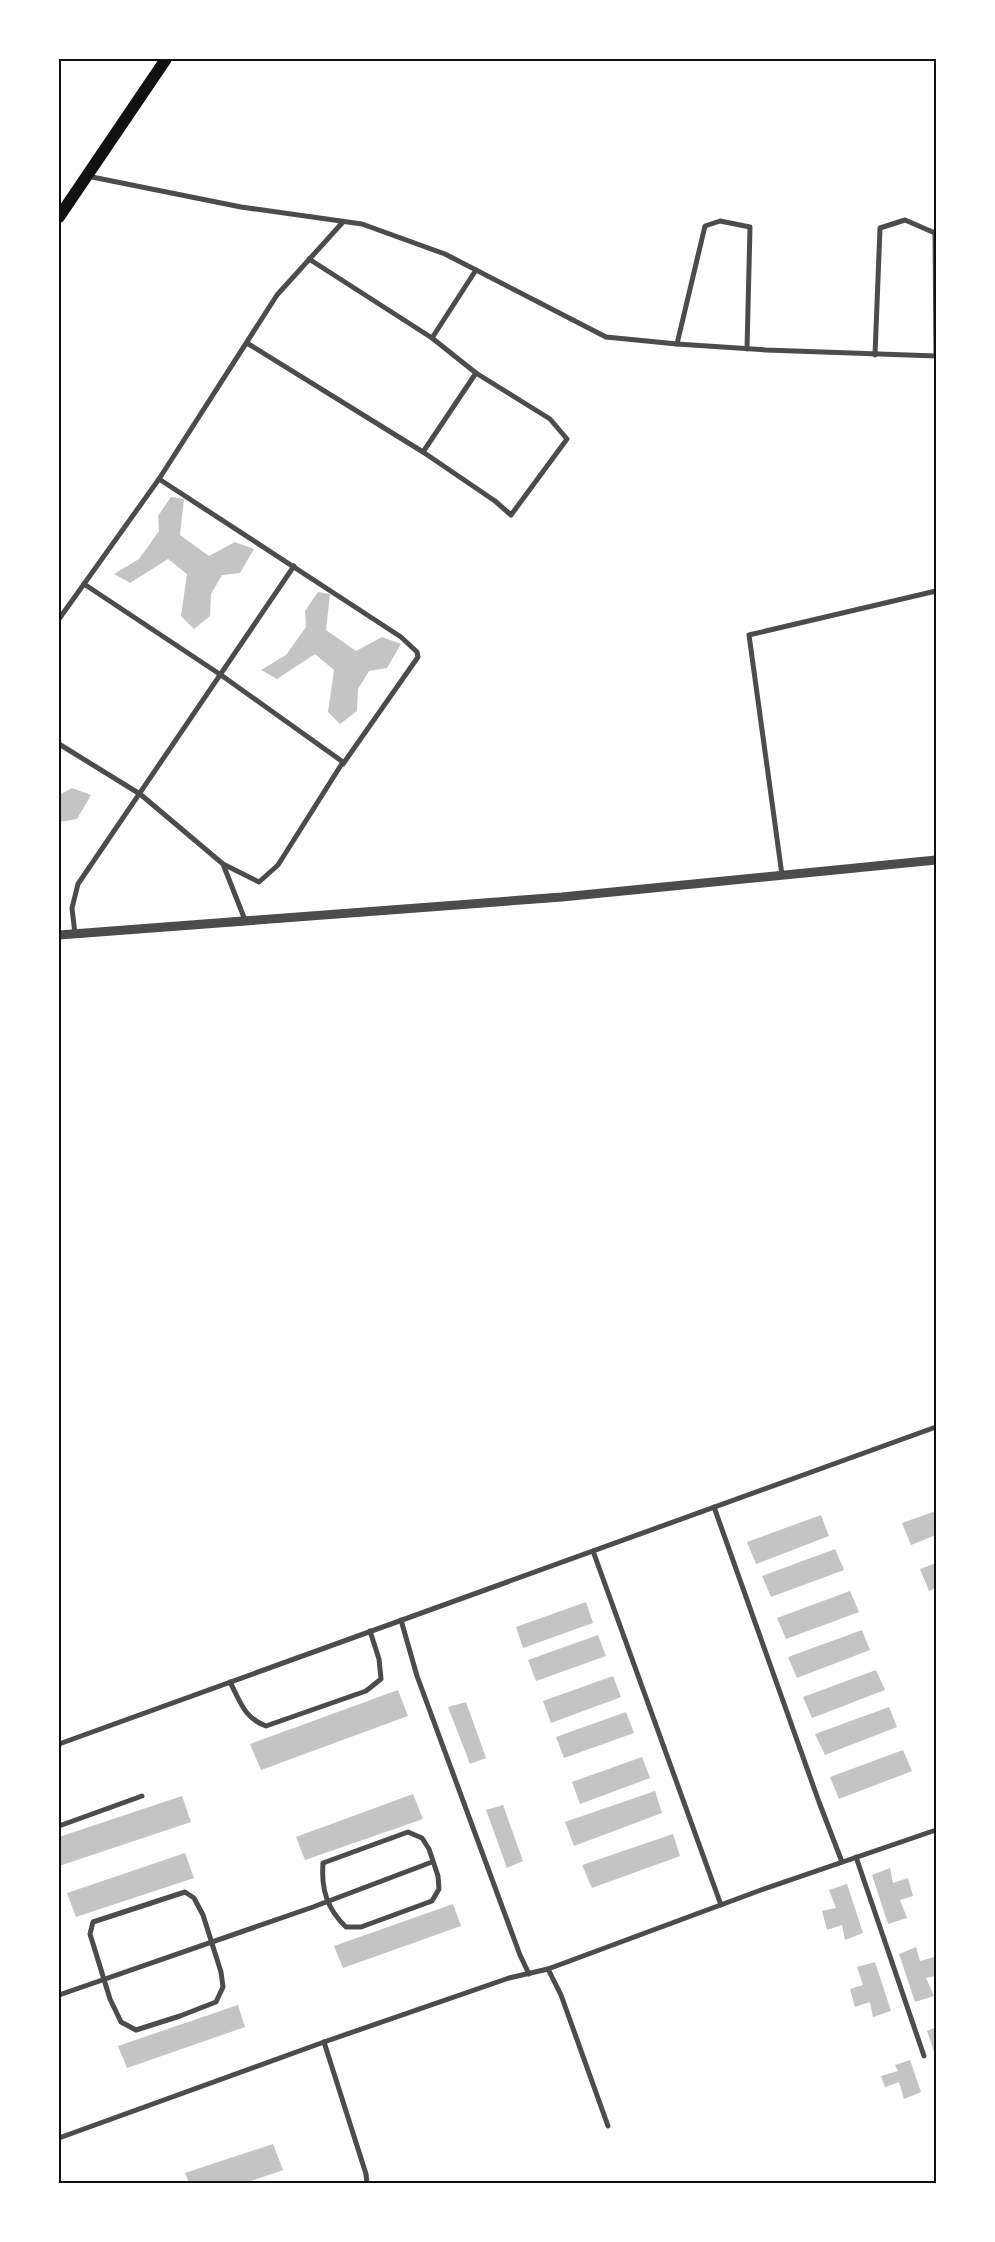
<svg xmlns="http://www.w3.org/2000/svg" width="995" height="2242" font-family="'Libre Baskerville',serif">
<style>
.building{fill:#c4c4c4}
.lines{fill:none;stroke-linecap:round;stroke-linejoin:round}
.minor{stroke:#4c4c4c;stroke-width:5}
.tertiary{stroke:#4c4c4c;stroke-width:9}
.primary{stroke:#111;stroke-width:12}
.neatline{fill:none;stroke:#111;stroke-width:2}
</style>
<rect width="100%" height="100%" fill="#fff"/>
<g class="building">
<polygon points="171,497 184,499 180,535 209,556 235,542 254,549 240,573 222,575 211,594 210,616 194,629 181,616 187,574 168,559 130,583 114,574 139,559 159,531 158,516"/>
<polygon points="318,592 330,594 326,630 356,651 382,637 401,644 387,668 369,671 358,689 357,711 340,724 328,712 334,670 315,654 277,679 261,670 286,655 306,627 305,611"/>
<polygon points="72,788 91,795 77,819 59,822 59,795"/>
<polygon points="936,1511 936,1535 911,1545 902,1523"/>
<polygon points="821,1515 829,1536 756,1564 747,1542"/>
<polygon points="835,1549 844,1570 771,1597 762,1576"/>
<polygon points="936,1563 936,1588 929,1591 920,1569"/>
<polygon points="850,1591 859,1612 786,1639 777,1618"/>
<polygon points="586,1602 593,1623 523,1648 516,1627"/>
<polygon points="862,1630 870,1650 797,1678 788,1657"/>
<polygon points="598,1635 606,1656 536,1681 528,1660"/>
<polygon points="876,1670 885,1690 812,1718 803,1697"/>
<polygon points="613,1676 621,1697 551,1723 543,1701"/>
<polygon points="398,1690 408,1716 261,1770 250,1744"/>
<polygon points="466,1702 486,1758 470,1764 448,1707"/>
<polygon points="889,1707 897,1727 825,1755 815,1734"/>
<polygon points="626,1712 634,1733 564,1758 556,1737"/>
<polygon points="903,1750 912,1771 839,1799 830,1777"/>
<polygon points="642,1757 650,1778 580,1804 572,1782"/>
<polygon points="655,1791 662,1813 574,1846 565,1822"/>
<polygon points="413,1794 423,1819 305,1860 296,1837"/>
<polygon points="182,1796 191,1822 59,1866 59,1837"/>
<polygon points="503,1805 523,1861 507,1868 486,1810"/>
<polygon points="673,1834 680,1856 592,1888 582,1865"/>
<polygon points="185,1853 194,1878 76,1917 67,1893"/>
<polygon points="890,1868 893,1883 908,1878 913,1896 900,1900 907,1918 888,1924 872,1875"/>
<polygon points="847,1884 863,1933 845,1940 842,1925 827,1930 822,1911 836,1908 829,1890"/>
<polygon points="453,1904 461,1926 343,1968 334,1946"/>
<polygon points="916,1947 920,1961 934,1957 936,1976 926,1978 934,1996 915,2002 899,1954"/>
<polygon points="875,1962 891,2011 873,2017 870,2002 855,2007 850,1989 863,1985 857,1967"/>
<polygon points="238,2005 245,2027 127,2068 118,2046"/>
<polygon points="936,2027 936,2057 927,2031"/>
<polygon points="910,2060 921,2092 904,2099 899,2082 885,2087 881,2076 898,2071 895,2065"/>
<polygon points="273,2144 283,2170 245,2183 189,2183 185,2173"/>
</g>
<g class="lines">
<g class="minor">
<polyline points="87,176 241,207 362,224 445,254 606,337 677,344 766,350 936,356"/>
<polyline points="432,338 476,270"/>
<polyline points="247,343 423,452 495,501 511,515 567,439 550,419 476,373 432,338 309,259"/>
<polyline points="677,344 705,226 720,221 750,227 747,349"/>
<polyline points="875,355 880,228 905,220 935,233 936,356"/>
<polyline points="423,452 476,373"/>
<polyline points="159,479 401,637 417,652 418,657 343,764"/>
<polyline points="84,584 221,675 343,762 278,865 259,882 223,864"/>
<polyline points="59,619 159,479 277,295 343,222"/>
<polyline points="59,744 140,794 223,864 245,920"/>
<polyline points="782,875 749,635 936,591"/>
<polyline points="75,934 72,908 78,884 294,566"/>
<polyline points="714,1507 819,1802 842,1862"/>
<polyline points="593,1551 721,1905"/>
<polyline points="401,1620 417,1676 520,1955 529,1974"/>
<path d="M230,1682c10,19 14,36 36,44l100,-35 15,-12 -2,-20 -9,-28"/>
<polyline points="59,1744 936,1427"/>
<polyline points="59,1826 142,1796"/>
<path d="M408,1832l14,6 7,11 9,27 1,13 -7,12 -71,26h-15c-19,-18 -25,-38 -23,-64z"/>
<polyline points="856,1857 924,2056"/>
<polygon points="185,1892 194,1898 203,1915 221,1972 223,1987 216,2002 180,2016 136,2030 121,2022 110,1999 90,1934 93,1922"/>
<polyline points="548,1969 561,1995 608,2126"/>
<polyline points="59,1995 313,1907 432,1862"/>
<polyline points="324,2042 366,2174 367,2183"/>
<polyline points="59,2138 324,2042 509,1978 548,1969 761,1890 936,1830"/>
</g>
<polyline class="tertiary" points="59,935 562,897 936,860"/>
<polyline class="primary" points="59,217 166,59"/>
</g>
<rect width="995" height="2242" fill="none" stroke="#ffffff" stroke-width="120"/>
<rect x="60" y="60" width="875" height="2122" class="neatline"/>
</svg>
